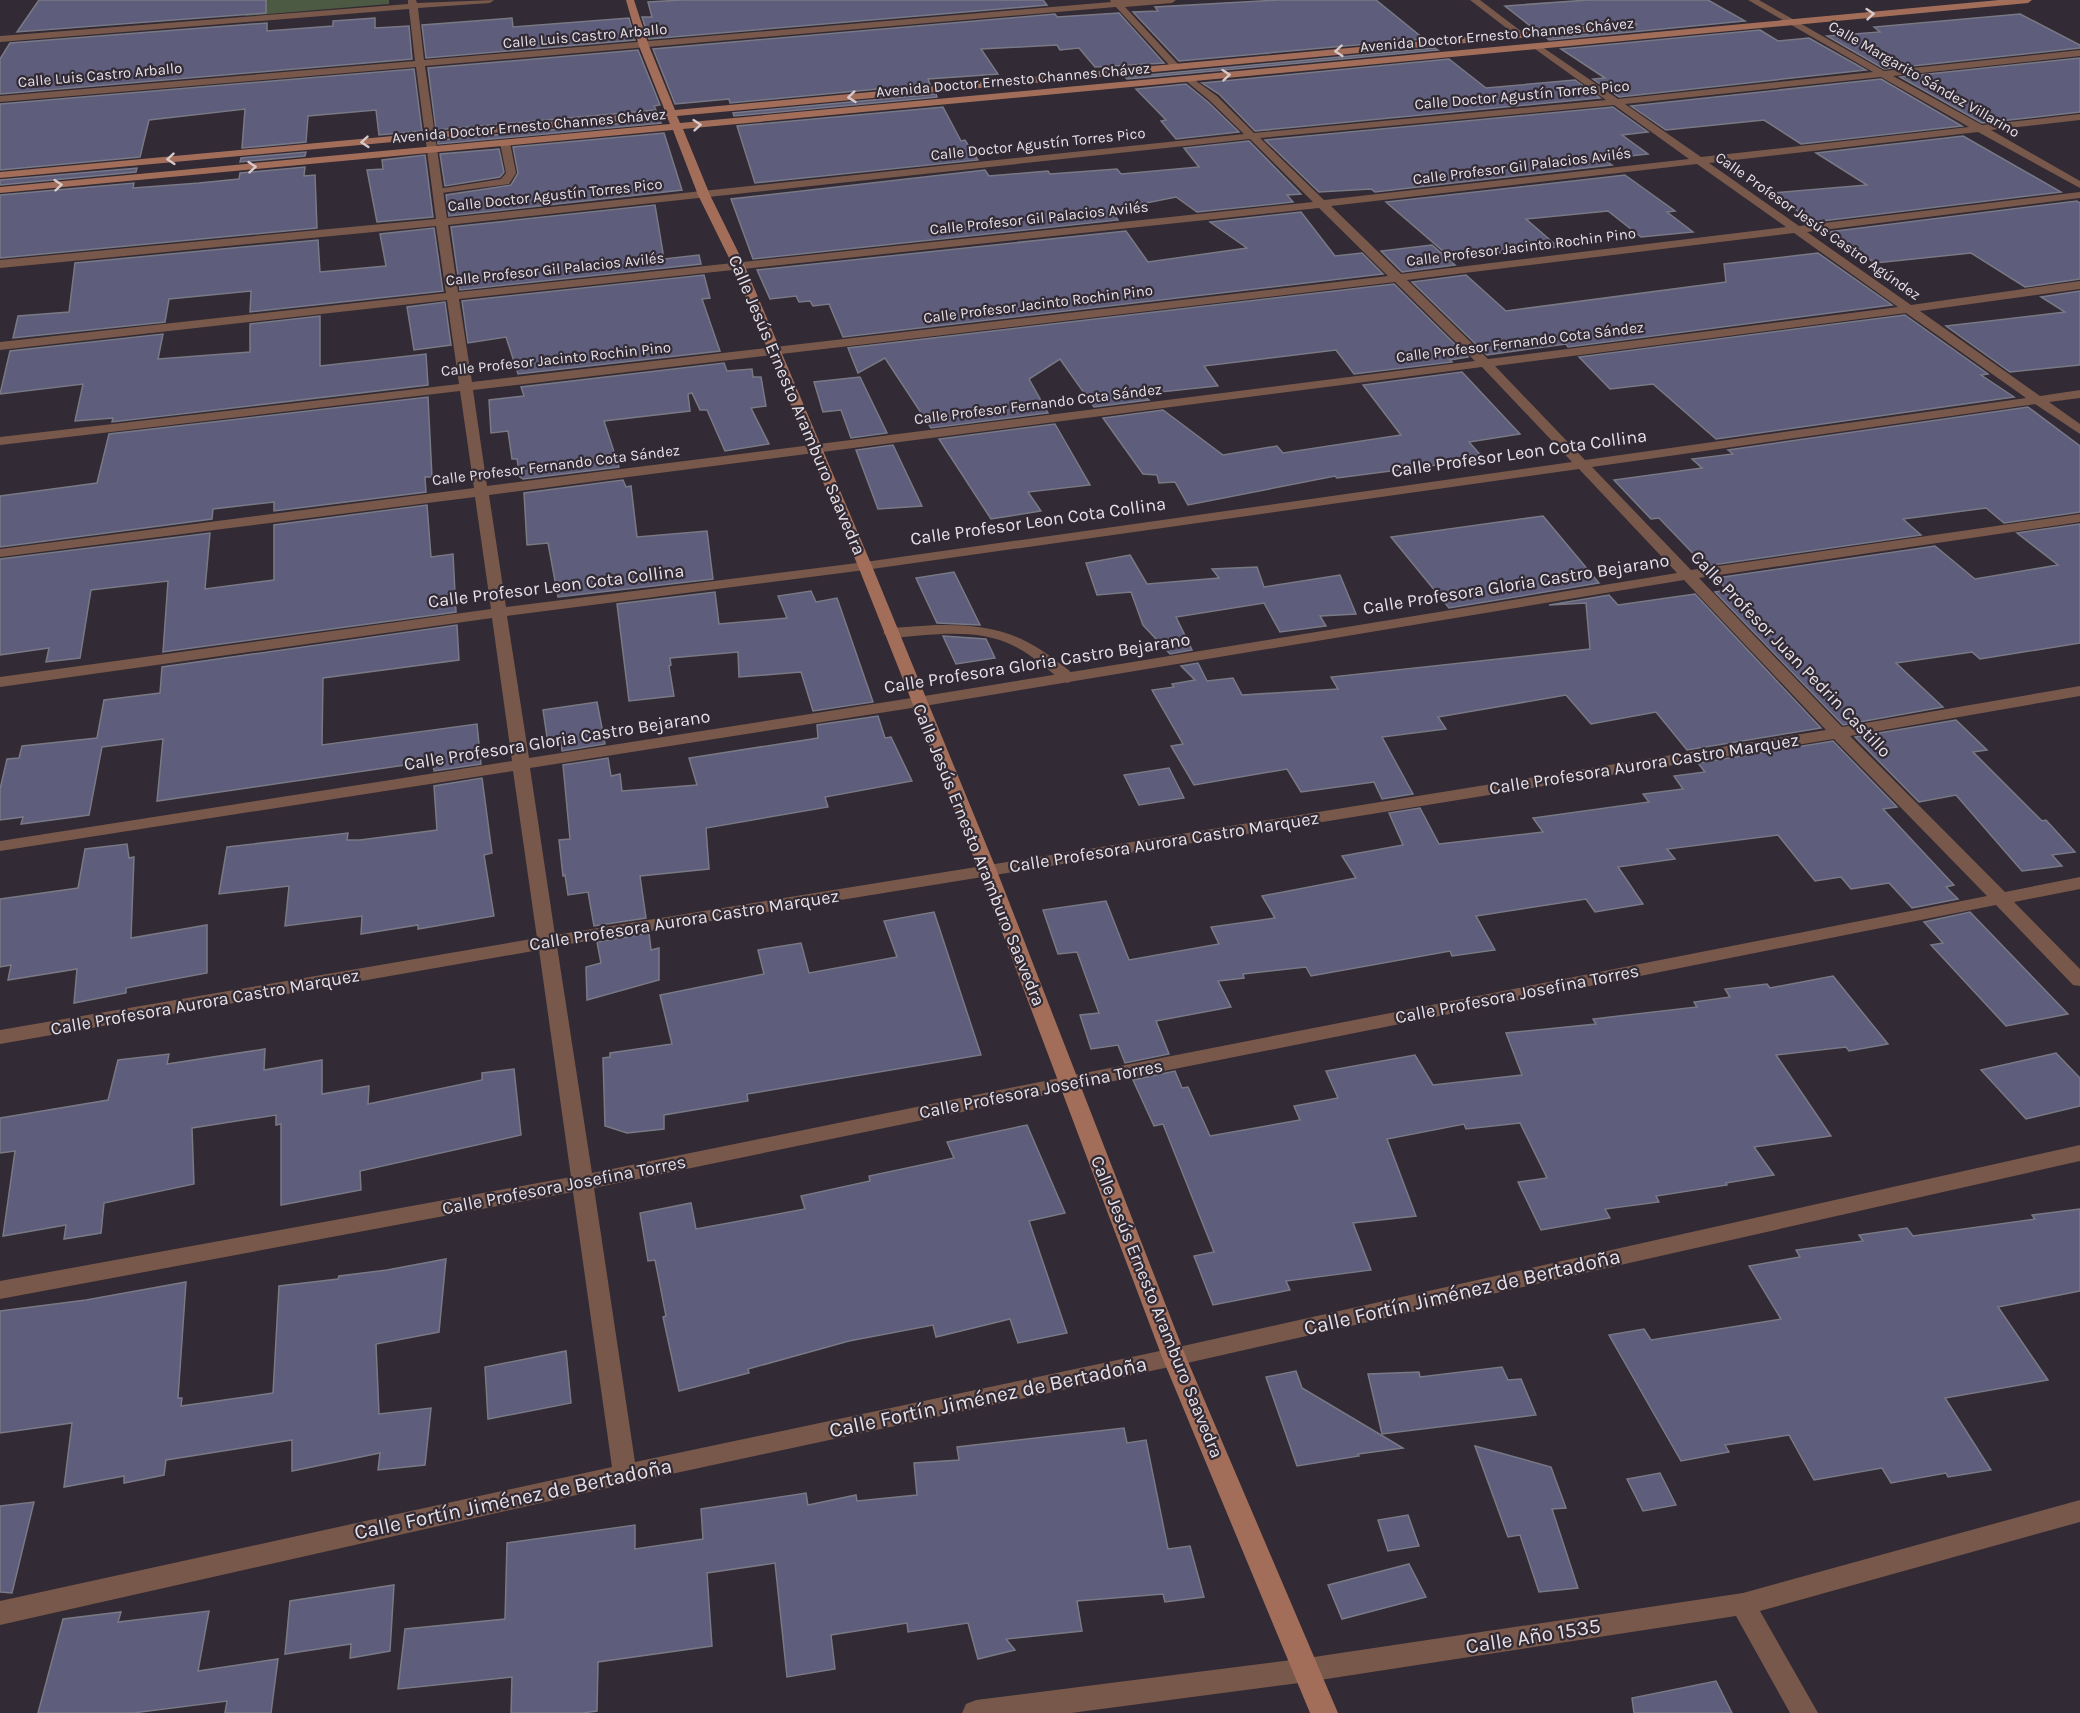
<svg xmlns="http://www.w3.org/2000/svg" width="2080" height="1713" font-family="Karla,sans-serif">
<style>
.green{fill:#4c5a43}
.building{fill:#5e5d7b;stroke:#797986;stroke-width:1.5}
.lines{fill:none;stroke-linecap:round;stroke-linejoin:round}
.lane{fill:#78584a;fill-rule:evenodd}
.street{fill:#78584a;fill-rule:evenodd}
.secondary{fill:#a26e59;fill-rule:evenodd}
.oneway{stroke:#d8cacb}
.labels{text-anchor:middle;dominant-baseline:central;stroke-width:4.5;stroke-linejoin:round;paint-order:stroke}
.far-street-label{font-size:15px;fill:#e6e1e7;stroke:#322a34}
.street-label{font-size:18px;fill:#e6e1e7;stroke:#322a34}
.near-street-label{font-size:21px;fill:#e6e1e7;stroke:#322a34}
</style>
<rect width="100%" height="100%" fill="#322a34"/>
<polygon class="green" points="245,0 389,0 389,4 245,16"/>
<g class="building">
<polygon points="39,0 266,0 266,13 17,32"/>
<polygon points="682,0 1043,0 1047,5 649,39 642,17 652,17 648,2"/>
<polygon points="1278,0 1376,0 1424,39 1179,61 1133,12 1158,11 1155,7"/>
<polygon points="1588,0 1708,0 1745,21 1549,40 1547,38 1630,30 1637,24 1630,20 1534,29 1505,6"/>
<polygon points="1119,13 1164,63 1095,67 1079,48 1060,50 1057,45 981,49 998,74 928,79 930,84 730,103 729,99 675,104 653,49 1055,14 1057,17"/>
<polygon points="2020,14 2080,45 2080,48 1884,69 1827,36 1880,32 1874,27"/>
<polygon points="375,18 375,28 409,26 412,59 0,94 0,59 10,43 267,23 267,31 333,26 333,21"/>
<polygon points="512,18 513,27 629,18 635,40 426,58 422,25"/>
<polygon points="1760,30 1778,41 1809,38 1866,70 1619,97 1593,79 1605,78 1561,49"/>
<polygon points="1435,48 1438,50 1127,79 1125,77"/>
<polygon points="638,50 660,105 654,106 656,110 436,130 428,68"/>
<polygon points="2080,58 2080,112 1982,123 1900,77"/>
<polygon points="1449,59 1486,88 1575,80 1600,98 1255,131 1219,94 1202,83"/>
<polygon points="414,69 422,131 379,135 376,110 308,116 306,142 242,148 245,109 149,120 140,157 0,170 0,104"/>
<polygon points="1881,79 1962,126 1801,144 1764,120 1666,130 1631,106"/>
<polygon points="1186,84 1208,102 1239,132 1176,139 1161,121 1166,120 1136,89"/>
<polygon points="936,94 937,97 734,116 733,113"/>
<polygon points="943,107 961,141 965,140 978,160 755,183 737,126"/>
<polygon points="1613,107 1648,132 1622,135 1648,154 1603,159 1612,165 1375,192 1371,189 1319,192 1265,140"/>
<polygon points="660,120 661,123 438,144 438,140"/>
<polygon points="664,133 682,190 449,216 446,195 511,185 518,173 513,147"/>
<polygon points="1963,136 2061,192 1814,222 1771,193 1867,185 1816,153"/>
<polygon points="1249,141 1301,194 1287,195 1293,202 1197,212 1176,197 1111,210 1118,220 753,259 731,199 985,170 989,176 1048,171 1050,174 1117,169 1121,174 1199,167 1184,148"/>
<polygon points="499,149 504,172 500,177 445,186 440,154"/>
<polygon points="306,152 305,156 240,162 241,158"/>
<polygon points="425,155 433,217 377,222 367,170 383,169 382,160"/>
<polygon points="305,167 304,176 315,175 317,228 0,258 0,195 134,183 133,188 199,183 239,179 240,173"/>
<polygon points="137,168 136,172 0,185 0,180"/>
<polygon points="1625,175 1675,211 1667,212 1693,232 1641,237 1608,211 1526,219 1558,247 1451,258 1386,202"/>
<polygon points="2077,201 2080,203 2080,279 2025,287 1971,253 1875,263 1828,232"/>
<polygon points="655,205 664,259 699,255 701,264 460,290 451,227"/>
<polygon points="1301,212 1335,256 1362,253 1383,274 843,337 829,304 813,306 810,301 799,302 796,296 770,299 757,270 1126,231 1148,262 1247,248 1210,222"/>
<polygon points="434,228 443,291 250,312 251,291 169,299 165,322 13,338 18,316 69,312 75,263 318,240 320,272 386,266 380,234"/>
<polygon points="1432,245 1455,265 1402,272 1381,251"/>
<polygon points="1818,253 1892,305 1568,347 1566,344 1487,355 1412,282 1466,275 1506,311 1726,282 1724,264"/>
<polygon points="704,275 710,298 702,299 720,351 518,374 506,337 468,343 462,301"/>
<polygon points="1394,284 1468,357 1450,360 1452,362 1354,374 1336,350 1204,366 1218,386 1141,394 1149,400 1094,407 1060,359 1029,379 1048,413 931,428 885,358 858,373 848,348"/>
<polygon points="2080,291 2080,365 2010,372 1946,326 2065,312 2041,297"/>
<polygon points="445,302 451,345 414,350 407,307"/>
<polygon points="1905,315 1988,374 1981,375 2014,397 1716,439 1653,384 1610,389 1579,357"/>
<polygon points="320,316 320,366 426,354 428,385 112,422 113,418 75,421 83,384 0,394 10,351 163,334 158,359 250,352 250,324"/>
<polygon points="724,363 727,371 752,369 753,377 761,377 766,406 751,408 769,444 725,451 707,410 700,410 692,393 688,394 690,411 604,421 619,467 523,479 520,477 517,459 512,459 508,431 491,433 489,400 524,396 521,387"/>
<polygon points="1462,372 1520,434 1469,442 1484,459 1337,478 1335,476 1188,505 1175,482 1159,483 1157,475 1143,474 1103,418 1163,410 1223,455 1277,446 1283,453 1401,435 1363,385"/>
<polygon points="860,377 887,433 851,438 841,410 823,412 814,382"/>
<polygon points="428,397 432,477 425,477 426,492 274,511 274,502 213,509 212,519 0,547 0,496 97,483 109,434"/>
<polygon points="2028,407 2080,446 2080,512 2004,523 1986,508 1903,519 1921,535 1705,566 1659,518 1651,519 1614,480 1702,468 1692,459 1733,454 1728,450"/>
<polygon points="1055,424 1090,485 1028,492 1041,511 991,519 939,439"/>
<polygon points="893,445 922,506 878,509 856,450"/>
<polygon points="623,480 626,487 631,486 637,537 707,531 713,579 558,597 548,543 527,545 524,493"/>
<polygon points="427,505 431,557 453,554 456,612 163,652 168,581 91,590 80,658 46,662 49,648 0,655 0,559 210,533 205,589 274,580 274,525"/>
<polygon points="1543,516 1599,583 1449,608 1391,537"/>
<polygon points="2080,524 2080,643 1980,659 1972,652 1896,663 1943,707 1843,725 1715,592 1727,590 1716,578 1935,546 1975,579 2058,565 2017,533"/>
<polygon points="1130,555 1147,584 1219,578 1212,569 1257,567 1264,587 1340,575 1356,614 1320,616 1326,626 1280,632 1264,603 1176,617 1192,650 1170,654 1143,625 1131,592 1097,595 1086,563"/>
<polygon points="954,572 980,625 937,623 916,578"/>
<polygon points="811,591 816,602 837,598 873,702 813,711 801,672 739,677 738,652 670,658 671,665 669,666 674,696 629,701 617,604 715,592 719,624 787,618 778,596"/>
<polygon points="1695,594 1821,728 1687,750 1656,712 1591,724 1566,695 1438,717 1446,729 1382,737 1413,794 1382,799 1374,782 1301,792 1287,769 1194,785 1171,746 1183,744 1152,690 1174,687 1172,684 1195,680 1181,666 1198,663 1207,681 1233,678 1242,695 1338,689 1331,677 1590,649 1586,603 1549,605 1609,595 1618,605"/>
<polygon points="457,625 459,660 323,678 322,745 477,724 481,764 434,771 433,761 157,801 163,739 102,747 89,815 21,824 23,817 0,820 0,789 7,759 19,758 22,746 97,738 104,700 160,693 162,667"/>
<polygon points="943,636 986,639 995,658 956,664"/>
<polygon points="597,702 605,744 562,751 561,742 548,744 543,710"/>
<polygon points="878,716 885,738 891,737 912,781 825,797 828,807 706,828 709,869 640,876 646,918 594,926 588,892 568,895 565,875 563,876 559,840 570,839 563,765 608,758 611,776 620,774 622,791 697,785 689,758 818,738 817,725"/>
<polygon points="1956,720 1987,750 1973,752 2042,821 2046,820 2075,852 2052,855 2062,866 2022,871 1956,795 1919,802 1855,737"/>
<polygon points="1833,741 1897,807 1883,809 1954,885 1946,887 1958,899 1912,908 1889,883 1851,889 1841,877 1815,881 1778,835 1667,849 1675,859 1618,867 1643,904 1595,912 1586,899 1476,916 1495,950 1452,956 1450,951 1311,976 1306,967 1243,974 1244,978 1218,981 1231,1007 1156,1021 1169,1054 1125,1063 1118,1045 1091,1049 1080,1015 1099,1013 1077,952 1058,954 1043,910 1106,901 1129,960 1219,944 1211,927 1275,918 1262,896 1356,878 1342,856 1403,845 1389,813 1420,808 1439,844 1543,832 1533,818 1649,802 1643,794 1683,789 1674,776 1705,772 1698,763"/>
<polygon points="1169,768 1184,798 1139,805 1124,775"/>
<polygon points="482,778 492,853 484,855 494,916 418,929 418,925 361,934 362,916 285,926 289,886 219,894 227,847 348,833 347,840 360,840 437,830 434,786"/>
<polygon points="127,844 129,858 134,857 131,938 207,925 207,973 126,988 126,993 74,1003 77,969 8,980 11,965 0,967 0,899 78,888 85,849"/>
<polygon points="934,912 981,1055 747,1094 748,1101 664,1115 664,1129 627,1133 605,1126 603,1058 610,1057 610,1053 672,1044 660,995 764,974 758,950 801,943 809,973 897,957 884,921"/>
<polygon points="1970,912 2068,1014 2006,1026 1931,945 1943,943 1924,922"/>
<polygon points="649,933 651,950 659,948 659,980 587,1000 586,967 601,963 597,942"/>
<polygon points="1833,976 1888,1044 1849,1051 1846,1047 1776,1055 1831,1136 1754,1147 1774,1175 1726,1183 1727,1185 1656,1196 1659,1202 1605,1209 1610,1218 1541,1230 1518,1182 1547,1178 1520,1123 1466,1129 1464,1124 1387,1139 1416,1216 1353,1223 1371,1270 1286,1281 1290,1290 1213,1305 1194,1256 1214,1252 1163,1124 1154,1126 1133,1080 1175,1071 1182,1088 1188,1087 1210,1136 1300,1120 1294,1106 1338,1098 1326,1071 1415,1055 1433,1085 1522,1075 1506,1033 1596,1024 1593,1019 1697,1007 1694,1002 1730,997 1725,989 1767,984 1770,988"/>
<polygon points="265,1049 264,1070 322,1060 322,1094 369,1086 368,1104 482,1080 482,1073 514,1069 521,1135 360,1171 361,1190 281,1205 281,1124 276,1125 276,1115 192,1128 194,1184 104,1203 101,1233 64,1239 66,1225 3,1236 15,1151 0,1153 0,1118 108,1100 118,1060 169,1054 167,1064"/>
<polygon points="2056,1053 2080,1078 2080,1106 2026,1119 1981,1070"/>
<polygon points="1027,1125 1065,1213 1029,1221 1067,1333 1018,1343 1010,1319 936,1337 933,1325 849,1341 748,1369 749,1373 679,1391 663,1317 666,1316 655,1260 648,1261 640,1213 691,1203 696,1229 805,1209 801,1196 870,1181 869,1176 954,1158 947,1142"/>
<polygon points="2080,1209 2080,1291 1998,1307 2048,1380 1945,1398 1991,1470 1948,1477 1946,1473 1891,1483 1882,1468 1814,1480 1789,1435 1725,1445 1729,1452 1681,1461 1609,1335 1644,1329 1651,1340 1781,1319 1749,1266 1800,1257 1796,1250 1863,1241 1859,1235 1907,1228 1913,1236 2035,1219 2032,1215"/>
<polygon points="446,1259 439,1332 376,1344 379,1414 431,1408 425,1465 378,1470 380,1453 292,1471 292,1440 166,1460 164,1475 124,1483 124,1476 64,1487 72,1423 0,1433 0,1311 86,1300 186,1282 178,1398 182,1398 181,1406 273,1393 279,1286 338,1279 339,1276 387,1270"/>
<polygon points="566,1351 571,1403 488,1419 485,1367"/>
<polygon points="1502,1367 1508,1380 1521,1379 1536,1415 1382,1434 1368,1374 1419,1372 1420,1377"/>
<polygon points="1296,1371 1302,1388 1403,1448 1358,1454 1359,1456 1297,1466 1266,1377"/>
<polygon points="1124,1428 1127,1443 1146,1440 1168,1549 1190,1546 1204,1597 1165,1602 1163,1594 1077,1601 1082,1631 1006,1639 1015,1650 978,1659 968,1623 908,1632 907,1623 831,1635 835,1669 787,1677 775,1563 707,1573 712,1646 598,1662 597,1711 583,1713 511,1713 512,1677 398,1689 405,1629 505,1619 507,1543 635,1525 635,1549 703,1539 701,1509 806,1493 808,1505 856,1495 857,1501 917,1495 914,1463 959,1460 957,1447"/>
<polygon points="1475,1446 1551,1467 1566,1508 1552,1509 1578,1588 1539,1592 1520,1535 1508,1537"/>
<polygon points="1660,1473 1676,1505 1643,1511 1627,1479"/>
<polygon points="34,1502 12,1593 0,1592 0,1506"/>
<polygon points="1408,1515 1419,1546 1388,1551 1378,1520"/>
<polygon points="1409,1564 1426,1597 1342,1619 1328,1585"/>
<polygon points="394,1585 390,1651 350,1658 351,1644 285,1654 290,1601"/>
<polygon points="209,1611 198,1671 278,1659 271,1713 225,1713 227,1701 133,1713 38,1713 63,1619 121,1612 118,1622"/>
<polygon points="1716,1681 1732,1713 1634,1713 1632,1698"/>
</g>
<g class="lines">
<g class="lane">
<polygon points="505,140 510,143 516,173 509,184 434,194 434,190 438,189 501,179 506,173 500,143"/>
<path d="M936,625c47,-1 81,5 119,35 7,5 16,11 21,18l-8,5 -6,-2c-15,-12 -30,-26 -48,-35 -37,-19 -83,-11 -123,-8l-8,-5 8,-5z"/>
</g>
<g class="street">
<path d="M408,0h8l1,3 77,-3 -4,3 -72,5 6,52 687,-58 -1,-2h66l-4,3 -47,4 52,56 2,2 -5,3 -3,-1 -55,-60 -691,59 22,152 797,-84 -35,-34 -23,-19v-4l3,-1 28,20 37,37 352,-33 -71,-51v-4l3,-1 80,55 255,-27 -125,-72h11l125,71 196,-21v6l-187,20 89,49 98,-11v6l-89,10 89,51v7l-102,-56 -269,31 90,63 281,-34v6l-273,34 104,73 169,-24v8l-160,22 120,85 40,-6v8l-31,4 31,22v10l-45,-30 -443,63 99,103 389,-56v8l-381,56 143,149 238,-41v10l-230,40 155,156 75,-15v12l-66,13 66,67v17l-7,-1 -77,-80 -927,185 -475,98 41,274 539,-114 906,-203v16l-906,205 -549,118 -625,141v-24l612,-134 -39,-275 -573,107v-18l571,-104 -32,-227 -539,94v-14l537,-92 -24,-167 -513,80v-10l512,-80 -20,-143 -492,69v-10l491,-68 -16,-112 -475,60v-8l474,-61 -14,-97 -460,54v-8l459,-53 -12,-84 -447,50v-8l446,-49 -10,-67 -436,42v-8l436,-41 -20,-152 -416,35v-6l415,-35 -6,-52 -409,33v-6l408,-32zM1881,77l88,50 -268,30 -76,-53zM1614,105l75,54 -365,41 -64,-62zM1250,139l63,63 -855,90 -10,-67zM1697,164l89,63 -385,47 -70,-68zM1319,208l69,68 -916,106 -13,-83zM1794,233l104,74 -410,52 -81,-79zM1395,282l80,79 -988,125 -14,-96zM1906,313l120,85 -441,62 -90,-94zM1482,367l90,95 -707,100 -359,45 -17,-112zM1579,469l98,104 -759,124 -389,61 -22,-142 358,-46zM1684,580l142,150 -1271,205 -25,-167 388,-61zM1834,739l153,157 -918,180 -477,97 -35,-227z"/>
<polygon points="1470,0 1480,0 1526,35 1518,37"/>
<polygon points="2080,1500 2080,1522 1760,1611 1818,1713 1790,1713 1736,1616 1307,1682 1071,1713 962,1713 966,1704 976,1700 1307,1658 1743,1593"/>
</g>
<polygon class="secondary" points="626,0 634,0 649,46 675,110 1630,22 1635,25 1630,28 677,116 680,123 1999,0 2032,0 2028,3 683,129 710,195 744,264 872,566 997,871 1186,1357 1338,1713 1310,1713 1162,1357 979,871 858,566 732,264 698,195 673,130 0,193 0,187 670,124 667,117 0,178 0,172 665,111 639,46"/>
</g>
<defs><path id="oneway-chevron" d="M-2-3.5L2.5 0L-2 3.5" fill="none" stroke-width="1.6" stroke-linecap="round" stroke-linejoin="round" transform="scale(1.5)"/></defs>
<g class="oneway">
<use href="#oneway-chevron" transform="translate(1870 14) rotate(-5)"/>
<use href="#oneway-chevron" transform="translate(1339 51) rotate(175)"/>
<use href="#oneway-chevron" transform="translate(1226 75) rotate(-5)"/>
<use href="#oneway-chevron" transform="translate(852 97) rotate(174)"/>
<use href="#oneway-chevron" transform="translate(697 125) rotate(-5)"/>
<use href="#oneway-chevron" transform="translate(365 142) rotate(175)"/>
<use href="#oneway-chevron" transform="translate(171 159) rotate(175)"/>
<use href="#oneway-chevron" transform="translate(252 167) rotate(-5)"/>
<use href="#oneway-chevron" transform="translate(58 185) rotate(-5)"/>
</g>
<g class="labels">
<g class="far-street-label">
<text transform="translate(1497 35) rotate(-5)">Avenida Doctor Ernesto Channes Chávez</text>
<text transform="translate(585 36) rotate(-5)">Calle Luis Castro Arballo</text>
<text transform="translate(100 75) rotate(-5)">Calle Luis Castro Arballo</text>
<text transform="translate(1924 79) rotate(30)">Calle Margarito Sández Villarino</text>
<text transform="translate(1013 80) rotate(-5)">Avenida Doctor Ernesto Channes Chávez</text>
<text transform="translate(1522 95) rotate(-5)">Calle Doctor Agustín Torres Pico</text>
<text transform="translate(529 126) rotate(-5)">Avenida Doctor Ernesto Channes Chávez</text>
<text transform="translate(1038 144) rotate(-6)">Calle Doctor Agustín Torres Pico</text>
<text transform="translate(1522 166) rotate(-7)">Calle Profesor Gil Palacios Avilés</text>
<text transform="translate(555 195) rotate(-6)">Calle Doctor Agustín Torres Pico</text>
<text transform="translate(1039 218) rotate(-6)">Calle Profesor Gil Palacios Avilés</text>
<text transform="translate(1818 226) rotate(35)">Calle Profesor Jesús Castro Agúndez</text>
<text transform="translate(1521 247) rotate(-7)">Calle Profesor Jacinto Rochin Pino</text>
<text transform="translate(555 269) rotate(-6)">Calle Profesor Gil Palacios Avilés</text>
<text transform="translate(1038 304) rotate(-7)">Calle Profesor Jacinto Rochin Pino</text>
<text transform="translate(1520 342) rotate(-7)">Calle Profesor Fernando Cota Sández</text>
<text transform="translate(556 359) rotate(-6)">Calle Profesor Jacinto Rochin Pino</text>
<text transform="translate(1038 404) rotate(-7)">Calle Profesor Fernando Cota Sández</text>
<text transform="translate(556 465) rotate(-7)">Calle Profesor Fernando Cota Sández</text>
</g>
<g class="street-label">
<text transform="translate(797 405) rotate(67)">Calle Jesús Ernesto Aramburo Saavedra</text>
<text transform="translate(1519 453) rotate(-8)">Calle Profesor Leon Cota Collina</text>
<text transform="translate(1038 521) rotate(-8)">Calle Profesor Leon Cota Collina</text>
<text transform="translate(1516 584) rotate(-9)">Calle Profesora Gloria Castro Bejarano</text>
<text transform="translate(556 586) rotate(-7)">Calle Profesor Leon Cota Collina</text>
<text transform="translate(1791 654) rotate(46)">Calle Profesor Juan Pedrin Castillo</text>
<text transform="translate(1037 663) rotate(-9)">Calle Profesora Gloria Castro Bejarano</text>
<text transform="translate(557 740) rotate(-9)">Calle Profesora Gloria Castro Bejarano</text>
<text transform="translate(1644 764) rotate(-9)">Calle Profesora Aurora Castro Marquez</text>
<text transform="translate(1164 842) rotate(-9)">Calle Profesora Aurora Castro Marquez</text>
<text transform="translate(979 855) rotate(68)">Calle Jesús Ernesto Aramburo Saavedra</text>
<text transform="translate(684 920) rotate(-9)">Calle Profesora Aurora Castro Marquez</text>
<text transform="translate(1517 994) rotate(-11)">Calle Profesora Josefina Torres</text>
<text transform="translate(205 1002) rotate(-10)">Calle Profesora Aurora Castro Marquez</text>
<text transform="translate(1041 1089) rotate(-11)">Calle Profesora Josefina Torres</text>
<text transform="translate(564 1185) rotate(-11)">Calle Profesora Josefina Torres</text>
<text transform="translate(1157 1307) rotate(68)">Calle Jesús Ernesto Aramburo Saavedra</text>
</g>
<g class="near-street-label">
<text transform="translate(1462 1292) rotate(-13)">Calle Fortín Jiménez de Bertadoña</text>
<text transform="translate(988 1397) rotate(-12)">Calle Fortín Jiménez de Bertadoña</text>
<text transform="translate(513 1499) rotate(-12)">Calle Fortín Jiménez de Bertadoña</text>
<text transform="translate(1533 1636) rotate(-9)">Calle Año 1535</text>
</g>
</g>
</svg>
